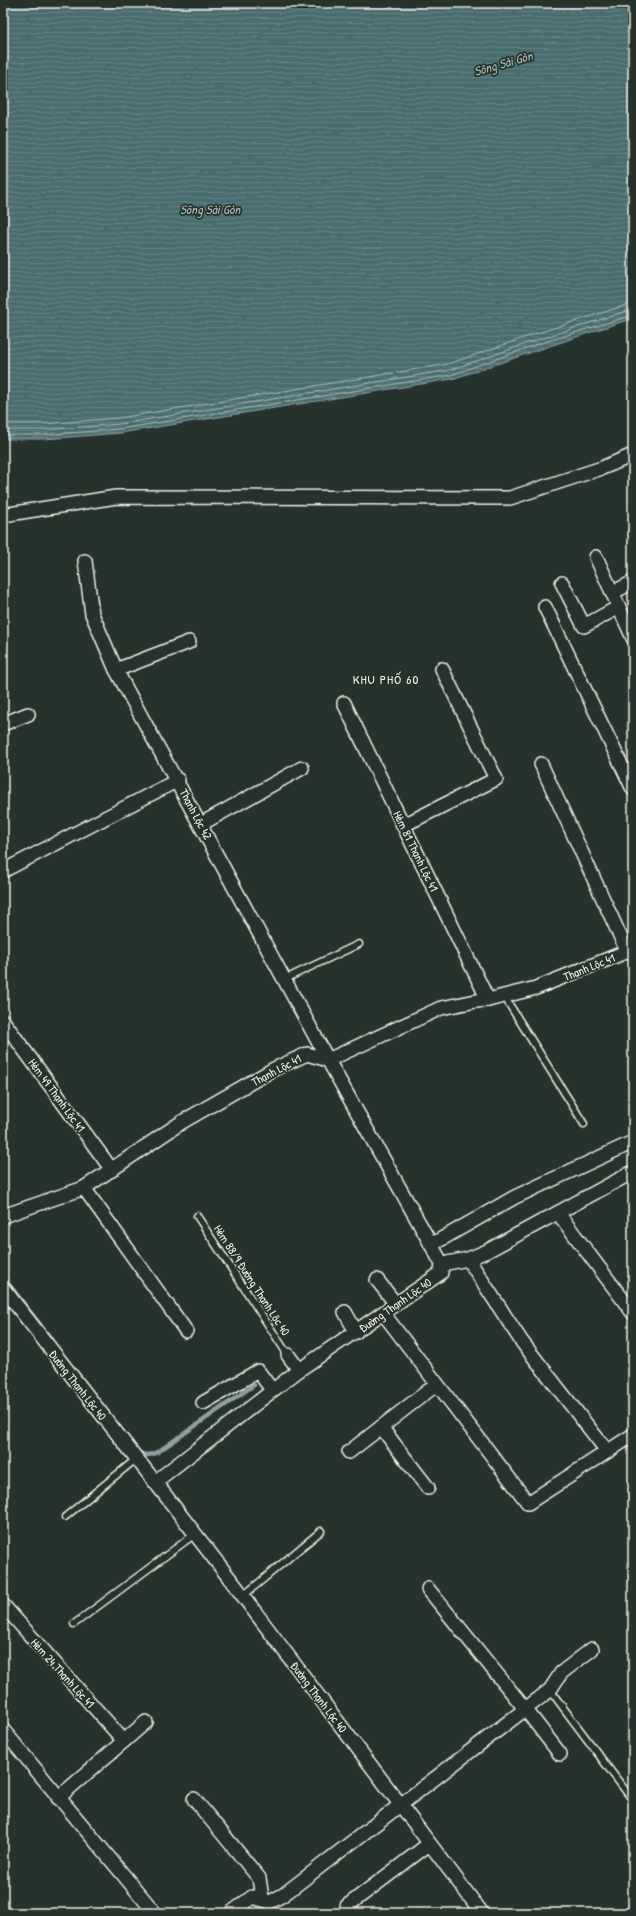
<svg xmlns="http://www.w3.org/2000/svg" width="636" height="1916" font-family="'Patrick Hand',sans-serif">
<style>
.water{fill:url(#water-rules);stroke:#8ea1a1}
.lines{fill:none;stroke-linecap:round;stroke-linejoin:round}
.shore{stroke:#b0bcb8;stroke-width:1}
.stream{stroke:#8ea1a1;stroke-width:4.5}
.service-casing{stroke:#f4f1e8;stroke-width:9}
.minor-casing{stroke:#f4f1e8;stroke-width:16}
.service{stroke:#26332d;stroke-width:6}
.minor{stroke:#26332d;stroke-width:13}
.labels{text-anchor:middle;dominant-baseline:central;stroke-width:3.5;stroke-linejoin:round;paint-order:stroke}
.street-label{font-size:12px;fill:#f4f1e8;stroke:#26332d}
.water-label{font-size:13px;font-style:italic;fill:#b0bcb8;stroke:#26332d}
.neighbourhood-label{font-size:13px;letter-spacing:1px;fill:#f4f1e8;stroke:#26332d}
</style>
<defs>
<pattern id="water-rules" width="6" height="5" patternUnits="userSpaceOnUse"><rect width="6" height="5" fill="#4a6c71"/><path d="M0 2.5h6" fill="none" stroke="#658185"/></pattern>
</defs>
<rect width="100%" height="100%" fill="#26332d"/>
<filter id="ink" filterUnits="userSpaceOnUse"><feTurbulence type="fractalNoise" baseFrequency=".025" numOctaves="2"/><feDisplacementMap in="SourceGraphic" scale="8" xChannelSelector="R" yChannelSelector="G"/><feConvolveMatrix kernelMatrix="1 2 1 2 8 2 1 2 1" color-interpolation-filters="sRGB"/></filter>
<g filter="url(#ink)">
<polygon class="water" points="3,3 633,3 633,318 452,379 121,433 44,439 3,439"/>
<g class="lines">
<g class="shore">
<polyline points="3,424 43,424 119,418 448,364 535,334 633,303"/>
<polyline points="3,430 43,430 120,424 450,370 537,340 633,309"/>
<polyline points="3,435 43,435 120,429 451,375 538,344 633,315"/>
</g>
<g class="stream">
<polyline points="3,1277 51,1339"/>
<path d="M137,1451c7,6 14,5 22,0l95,-66"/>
</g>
<defs>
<g id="service">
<polyline points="285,979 359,944"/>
<polyline points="504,996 584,1124"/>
<polyline points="197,1216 288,1355"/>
<polyline points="65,1517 136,1459"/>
<polyline points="243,1596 321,1531"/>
<polyline points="74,1624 195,1534"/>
<polyline points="550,1690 631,1798"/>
</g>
<g id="minor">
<polyline points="3,515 116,497 510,498 602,468 633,455"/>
<polyline points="596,557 633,638"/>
<polyline points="85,561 92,614 116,670 328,1060 442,1264 441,1273 299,1370 155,1482 237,1588 482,1913"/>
<polyline points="562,583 584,626 619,607"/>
<polyline points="612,593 633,582"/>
<polyline points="545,607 633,789"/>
<polyline points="116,670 189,642"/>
<polyline points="344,703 488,1000"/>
<polyline points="3,724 28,714"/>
<polyline points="541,764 627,951"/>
<polyline points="201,824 302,768"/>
<polyline points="404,825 496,779 442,669"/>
<polyline points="3,871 178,780"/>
<polyline points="3,1021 112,1170"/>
<polyline points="84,1188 186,1331"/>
<polyline points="558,1213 633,1313"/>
<polyline points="3,1216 84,1188 182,1122 274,1069 307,1054 328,1060 441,1008 476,1001 488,1000 536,988 633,949"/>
<polyline points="431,1245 515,1197 633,1142"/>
<polyline points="468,1259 522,1342 607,1451"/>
<polyline points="442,1264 468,1259 487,1251 633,1172"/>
<polyline points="377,1280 396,1304"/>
<polyline points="3,1288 155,1482"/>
<polyline points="345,1312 356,1332"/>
<polyline points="383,1313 528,1503 633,1435"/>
<polyline points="288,1355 299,1370"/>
<polyline points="203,1403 258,1371 272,1390"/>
<polyline points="381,1427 428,1488"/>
<polyline points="349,1452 437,1384"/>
<polyline points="428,1589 526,1710 560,1754"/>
<polyline points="3,1605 124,1741"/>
<polyline points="3,1730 155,1913"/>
<polyline points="58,1798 146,1722"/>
<polyline points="194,1799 259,1878 262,1898"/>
<polyline points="347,1906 429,1844"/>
<polyline points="231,1913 252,1897 270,1902 283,1895 550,1690 561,1673 592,1649"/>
</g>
</defs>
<use href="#service" class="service-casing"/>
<use href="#minor" class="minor-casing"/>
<use href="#service" class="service"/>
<use href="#minor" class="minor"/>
</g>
</g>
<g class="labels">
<g class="street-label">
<text transform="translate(196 814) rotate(62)">Thạnh Lộc 42</text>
<text transform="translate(416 851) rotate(64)">Hẻm 81 Thạnh Lộc 41</text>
<text transform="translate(589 967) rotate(-22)">Thạnh Lộc 41</text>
<text transform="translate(276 1070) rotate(-28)">Thạnh Lộc 41</text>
<text transform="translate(57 1095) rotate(54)">Hẻm 49 Thạnh Lộc 41</text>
<text transform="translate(252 1280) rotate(57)">Hẻm 88/9 Đường Thạnh Lộc 40</text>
<text transform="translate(395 1305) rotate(-35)">Đường Thạnh Lộc 40</text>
<text transform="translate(78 1385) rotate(52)">Đường Thạnh Lộc 40</text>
<text transform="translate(63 1673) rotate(48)">Hẻm 24 Thạnh Lộc 41</text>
<text transform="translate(319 1697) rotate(53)">Đường Thạnh Lộc 40</text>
</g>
<g class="water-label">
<text transform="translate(503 63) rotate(-16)">Sông Sài Gòn</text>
<text x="210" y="209">Sông Sài Gòn</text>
</g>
<g class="neighbourhood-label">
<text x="386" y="679">KHU PHỐ 60</text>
</g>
</g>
<rect width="636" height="1916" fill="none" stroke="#26332d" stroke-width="16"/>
<rect x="8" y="8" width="620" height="1900" fill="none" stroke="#f4f1e8" stroke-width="1.5" filter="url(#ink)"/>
</svg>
